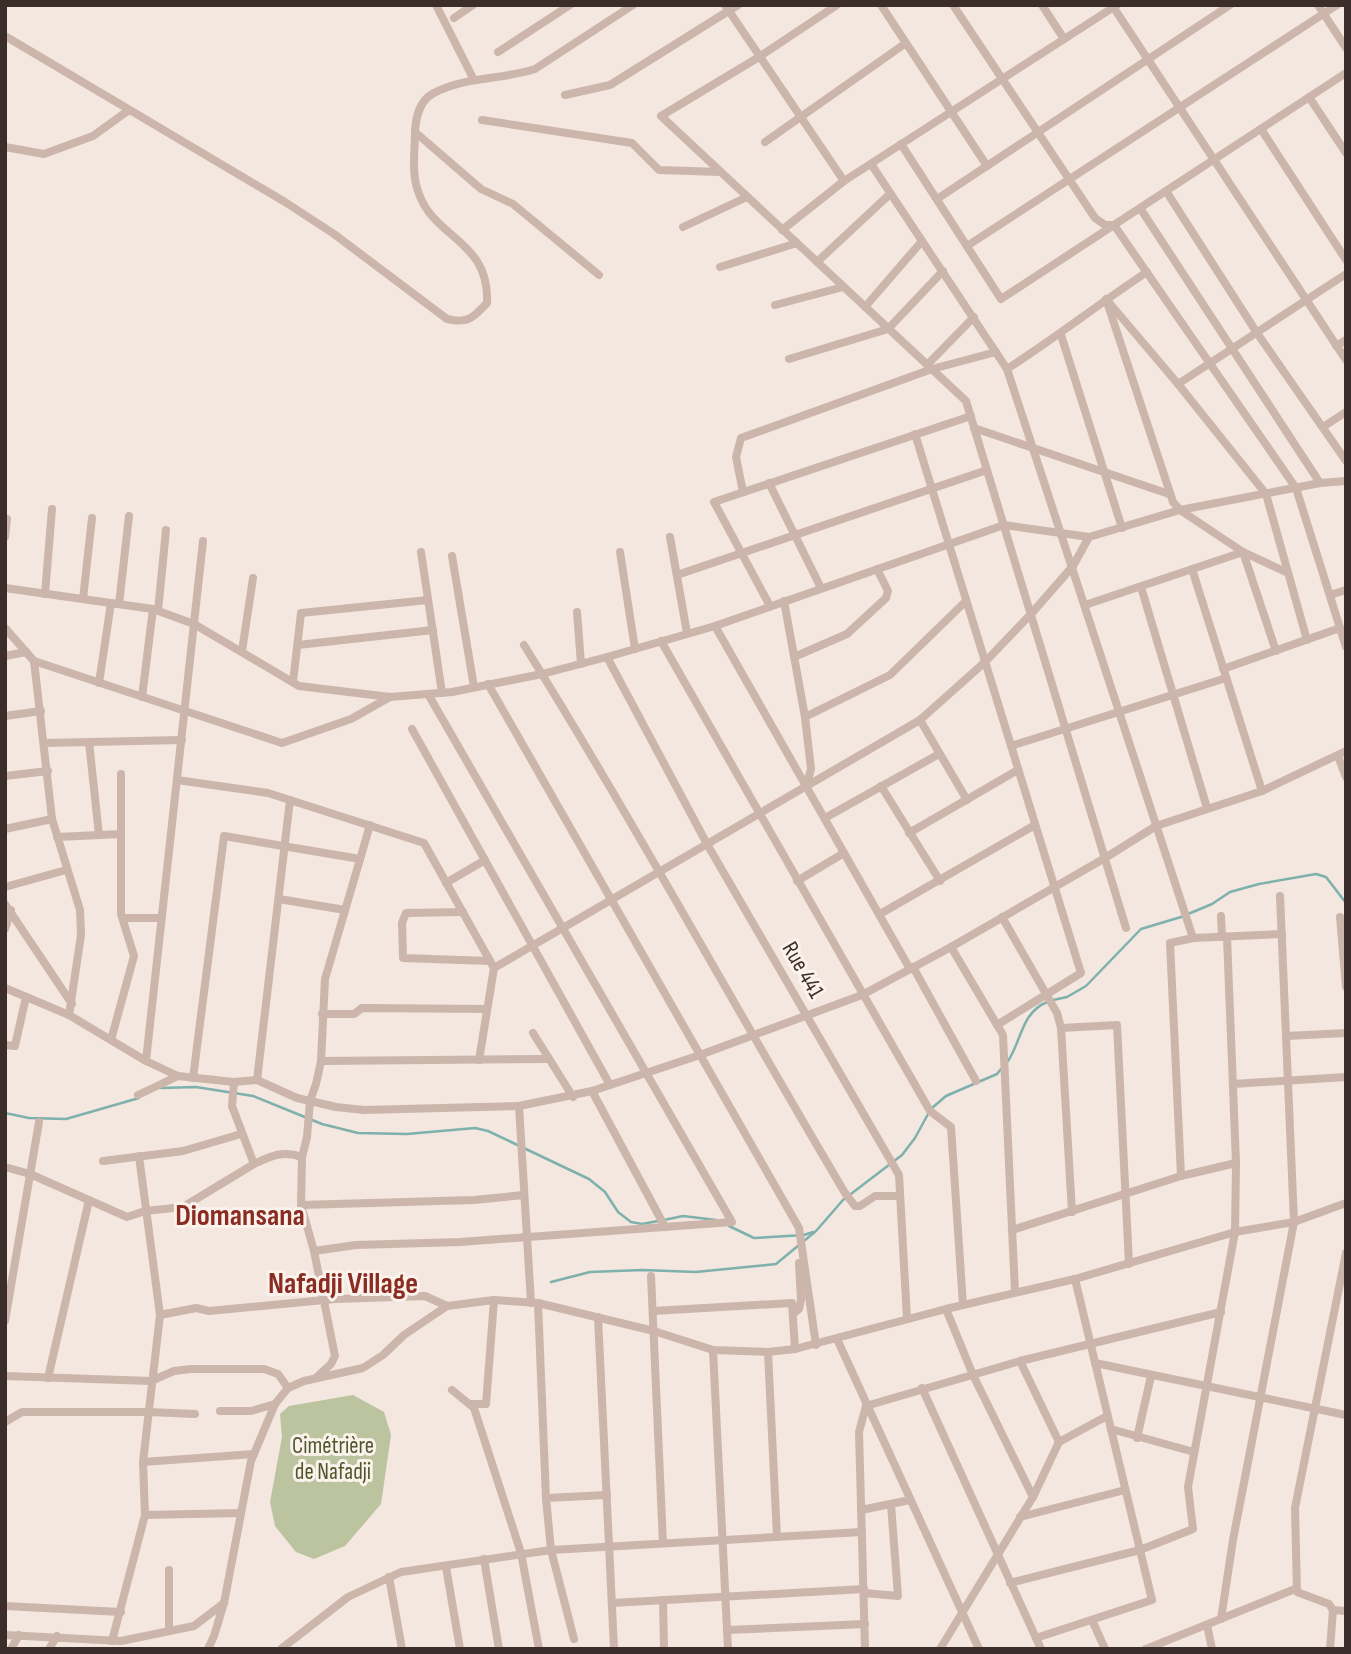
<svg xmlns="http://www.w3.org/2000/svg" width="1351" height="1654" font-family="'Sofia Sans Condensed',sans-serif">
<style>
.green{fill:#bcc39f}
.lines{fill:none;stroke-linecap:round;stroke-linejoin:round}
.stream{stroke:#7eb1ac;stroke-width:2.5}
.minor{stroke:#ccb5ab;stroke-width:8}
.labels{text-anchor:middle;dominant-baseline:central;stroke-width:6;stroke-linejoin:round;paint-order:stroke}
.street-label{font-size:23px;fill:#3a2d2a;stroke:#fbf2ec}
.park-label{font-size:23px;fill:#4f582d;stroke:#fbf2ec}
.district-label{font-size:30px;font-weight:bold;fill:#8a2c22;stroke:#fbf2ec}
</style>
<rect width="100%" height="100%" fill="#f3e7df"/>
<polygon class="green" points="353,1395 384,1412 391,1435 381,1504 345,1546 314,1559 296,1552 275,1526 270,1502 282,1437 280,1414 289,1406"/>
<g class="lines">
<g class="stream">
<polyline points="1053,1000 1067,997 1086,986 1141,929 1181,917 1212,904 1230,892 1259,884 1316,874 1326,877 1346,903"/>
<path d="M1008,1061c14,-21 13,-48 39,-59"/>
<polyline points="161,1088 196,1087 253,1096 322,1124 358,1133 407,1134 475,1128 488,1131 589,1179 605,1192 618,1212 631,1222 642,1224 658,1221"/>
<polyline points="932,1108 946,1096 997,1074 1001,1069"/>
<polyline points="5,1113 29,1118 66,1119 139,1098"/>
<polyline points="664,1220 683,1216 716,1220"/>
<polyline points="729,1226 754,1238 804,1235 813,1232"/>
<polyline points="551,1282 590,1272 642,1270 696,1272 776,1264 816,1231 843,1200 902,1155 915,1138 928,1114"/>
</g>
<g class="minor">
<polyline points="436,5 474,80"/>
<polyline points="725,5 844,181"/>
<polyline points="837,5 759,57 661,116 966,401 1126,928"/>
<polyline points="881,5 987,166"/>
<polyline points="953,5 1095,218 1105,225 1114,225 1296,488 1346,647"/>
<polyline points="1042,5 1064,39"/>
<polyline points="1112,5 1346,360"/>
<polyline points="1318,5 1346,48"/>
<polyline points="454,18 473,5"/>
<path d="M5,36l280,166 49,32 113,85c21,5 26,-1 40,-16 3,-62 -52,-64 -68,-109 -8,-20 -4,-42 -4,-63 1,-14 4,-29 17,-37 32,-18 70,-14 103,-25l98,-64"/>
<polyline points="498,52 570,5"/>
<polyline points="565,95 610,85 738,5"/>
<polyline points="1309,97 1346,153"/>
<polyline points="482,120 632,143 659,170 720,172"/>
<polyline points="1261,129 1346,260"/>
<polyline points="415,132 481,189 513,204 599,275"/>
<polyline points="765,142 906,43"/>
<polyline points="901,144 1001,299 1346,73"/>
<polyline points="5,147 44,154 93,136 129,110"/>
<polyline points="871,164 1007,369 1193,938"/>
<polyline points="1166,191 1257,333 1346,461"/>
<polyline points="937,199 1230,5"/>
<polyline points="1140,208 1320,483"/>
<polyline points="683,227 747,197"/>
<polyline points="782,230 844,181 1117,5"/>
<polyline points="967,246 1337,5"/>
<polyline points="817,262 890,194"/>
<polyline points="720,267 797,243"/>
<polyline points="1106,299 1178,384 1266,494 1307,640"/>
<polyline points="775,305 843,287"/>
<polyline points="1108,305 1173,502 1180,510 1243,552 1288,573"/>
<polyline points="865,307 922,241"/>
<polyline points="1061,335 1122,528"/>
<polyline points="1336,346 1346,340"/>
<polyline points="789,359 888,329 943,271"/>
<polyline points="927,365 974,317"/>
<path d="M1007,369c48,-31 93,-66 140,-97"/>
<polyline points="1178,384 1346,274"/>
<polyline points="1323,427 1346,412"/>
<polyline points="974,428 1169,494"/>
<polyline points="915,434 1081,973 997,1025"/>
<polyline points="769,483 821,588"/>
<polyline points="743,492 736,457 741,438 932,369 996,352"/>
<polyline points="5,537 7,519"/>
<polyline points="670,537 687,633"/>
<polyline points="421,552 442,693"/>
<polyline points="620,552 635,649"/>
<polyline points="452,556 474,687"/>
<polyline points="1192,569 1262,791"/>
<polyline points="677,575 987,470"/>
<polyline points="1141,587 1207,808"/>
<polyline points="5,588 153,609 194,624 299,686 390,697 452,692 542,674 607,657 715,626 1004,525 1089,537 1180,510 1320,483 1346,481"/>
<polyline points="45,594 52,509"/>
<polyline points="1330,595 1346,590"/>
<polyline points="83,599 92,518"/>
<polyline points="784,601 805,717 811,769 806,787"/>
<polyline points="119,604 129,516"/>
<polyline points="1085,605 1243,552 1276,651"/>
<polyline points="770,606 714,502 971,416"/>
<polyline points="158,611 166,530"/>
<polyline points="577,612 581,664"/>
<polyline points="715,626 910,969"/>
<polyline points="5,628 34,661 282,743 351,719 390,697"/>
<polyline points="661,641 930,1111 951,1127 963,1305"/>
<polyline points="298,645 433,630"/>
<path d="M524,645c112,180 213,366 321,548l10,13h5l15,-10h25"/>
<polyline points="242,651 253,578"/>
<polyline points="5,656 26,652"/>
<polyline points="607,657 707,844 899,1175 907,1319"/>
<polyline points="794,657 847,634 886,598 888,591 877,569"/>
<polyline points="34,661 52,819 80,910 81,935 69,1015"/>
<polyline points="1223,669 1340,628"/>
<polyline points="293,682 301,613 428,600"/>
<polyline points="99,683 111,603"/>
<polyline points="488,684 799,1228 816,1345"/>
<polyline points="142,697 153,609"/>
<polyline points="5,716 41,711"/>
<polyline points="805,717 890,675 966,601"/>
<polyline points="920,720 967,800"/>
<polyline points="412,729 610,1085"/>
<polyline points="89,742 99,835"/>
<polyline points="45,743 182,740"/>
<polyline points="1011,746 1226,678"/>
<polyline points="1338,756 1346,777"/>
<polyline points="5,776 48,771"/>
<polyline points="177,780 268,793 424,843 494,968 479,1060"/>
<polyline points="881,786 940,881"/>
<polyline points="825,818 939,754"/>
<polyline points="5,829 52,819"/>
<polyline points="909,833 1018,770"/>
<polyline points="57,837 121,834"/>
<polyline points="797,881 844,853"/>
<polyline points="446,883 485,860"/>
<polyline points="5,887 66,870"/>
<polyline points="279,899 345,910"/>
<polyline points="5,904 72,1004"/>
<polyline points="463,912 406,913 402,923 403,958 490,961"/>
<polyline points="880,914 1035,825"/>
<polyline points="1221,916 1222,937"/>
<polyline points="1002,917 1057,1013 1061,1028 1072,1212"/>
<polyline points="1340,917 1346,987"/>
<polyline points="123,918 161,918"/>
<polyline points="5,929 11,910 8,910"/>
<polyline points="951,947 1003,1035 1015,1292"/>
<polyline points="913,967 976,1081"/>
<polyline points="494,968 920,720 985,662 1031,614 1073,566 1089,537"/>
<polyline points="5,988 69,1015 146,1061 178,1076 234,1082 257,1080 297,1098 336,1107 364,1110 519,1106 592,1091 700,1055 862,995 951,947 1105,858 1156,826 1262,791 1346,751"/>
<polyline points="322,1014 354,1014 362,1008 487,1009"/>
<polyline points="1061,1028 1117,1025 1129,1264"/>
<polyline points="533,1033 573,1097"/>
<polyline points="1286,1036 1346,1033"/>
<polyline points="111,1040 134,956 121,914 121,774"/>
<polyline points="5,1045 15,1046 26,997"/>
<polyline points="146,1061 203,541"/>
<polyline points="321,1061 549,1059"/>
<polyline points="193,1078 224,836 360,859"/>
<polyline points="257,1080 290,800"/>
<polyline points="1233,1084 1346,1077"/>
<polyline points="592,1091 665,1227"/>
<polyline points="138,1095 178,1076"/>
<polyline points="519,1106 531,1303"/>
<polyline points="103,1161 183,1151 241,1134"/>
<path d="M254,1164c17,-8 29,-14 48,-7"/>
<polyline points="5,1167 30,1174 127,1217 145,1211 183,1207 254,1164 232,1106 234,1082"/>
<polyline points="1181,1176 1170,943 1193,938 1282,934"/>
<polyline points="301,1205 474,1200 524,1195"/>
<polyline points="1012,1230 1181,1176 1236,1163"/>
<polyline points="314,1251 356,1245 460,1242 732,1222 428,694"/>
<polyline points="1346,1253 1295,1508 1297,1592 1329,1604 1333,1610 1346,1611"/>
<polyline points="651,1276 663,1543"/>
<polyline points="538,1303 546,1498 551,1550 574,1639"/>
<polyline points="946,1309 973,1375 1033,1497"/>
<polyline points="653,1311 792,1303 795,1349"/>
<polyline points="793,1314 799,1309 801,1300 799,1263"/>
<polyline points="160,1315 196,1308 209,1311 335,1299 425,1296 447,1306"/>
<polyline points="598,1317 614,1649"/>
<polyline points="5,1321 39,1122"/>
<polyline points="837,1339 979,1649"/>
<polyline points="713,1350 728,1649"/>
<polyline points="768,1352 777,1537"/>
<polyline points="1020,1361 1059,1442"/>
<polyline points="1095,1363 1346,1415"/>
<polyline points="5,1376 151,1381 174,1371 191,1369 264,1369 278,1374 288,1388"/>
<polyline points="317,1377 331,1364 335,1356 314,1251 301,1205 302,1157 307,1137 310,1101 316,1084 321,1061 325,979 370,825"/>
<polyline points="48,1378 89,1200"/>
<polyline points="922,1388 1041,1649"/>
<polyline points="452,1390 474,1408 521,1553 539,1649"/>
<polyline points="470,1404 486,1404 494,1300"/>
<polyline points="220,1411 251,1411 275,1404"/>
<polyline points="5,1422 22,1412 148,1412 195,1414"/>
<polyline points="1111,1429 1194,1452"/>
<polyline points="1137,1438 1151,1376"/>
<polyline points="143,1462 254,1454"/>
<polyline points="546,1498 607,1495"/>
<polyline points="861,1510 910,1500"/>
<polyline points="145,1515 241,1513"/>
<polyline points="1020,1517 1125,1490"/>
<polyline points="484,1559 499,1649"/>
<polyline points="446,1567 460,1649"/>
<polyline points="169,1570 169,1630"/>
<polyline points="389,1577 402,1649"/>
<polyline points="1010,1583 1140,1550 1193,1529 1188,1487 1235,1232 1236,1163 1227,937"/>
<polyline points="864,1593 898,1596 891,1504"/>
<polyline points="663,1600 664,1649"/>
<polyline points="612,1603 864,1589"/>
<polyline points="5,1606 121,1612"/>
<polyline points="1221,1619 1233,1540 1294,1222 1280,896"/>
<polyline points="1092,1620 1105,1649"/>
<polyline points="1207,1625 1212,1649"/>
<polyline points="727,1630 865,1624"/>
<polyline points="5,1635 121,1641 194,1626 224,1603"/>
<polyline points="1036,1638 1152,1600 1075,1279"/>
<polyline points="112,1641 145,1515 143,1462 160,1315 139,1156"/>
<polyline points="11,1649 19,1635"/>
<polyline points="49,1649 57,1636"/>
<polyline points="208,1649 214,1636 224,1603 251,1461 275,1404 288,1388 304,1381 363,1368 383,1355 404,1335 447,1306 494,1300 538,1303 654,1331 713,1350 768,1352 795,1349 946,1309 1075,1279 1235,1232 1294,1222 1346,1203"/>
<polyline points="281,1649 348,1597 401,1572 551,1550 862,1532"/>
<polyline points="865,1649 859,1432 866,1406 1020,1361 1221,1312"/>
<polyline points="940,1649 1033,1497 1059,1442 1107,1416"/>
<polyline points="1146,1649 1295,1589"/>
<polyline points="1330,1649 1333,1610"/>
</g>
</g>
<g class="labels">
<g class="street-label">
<text transform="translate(803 970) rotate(60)">Rue 441</text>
</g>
<g class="park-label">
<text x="333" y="1446">Cimétrière<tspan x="333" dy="26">de Nafadji</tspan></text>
</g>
<g class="district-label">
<text x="240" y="1216">Diomansana</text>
<text x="343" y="1284">Nafadji Village</text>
</g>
</g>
<rect width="1351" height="1654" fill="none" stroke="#3a2d2a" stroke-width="14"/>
</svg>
